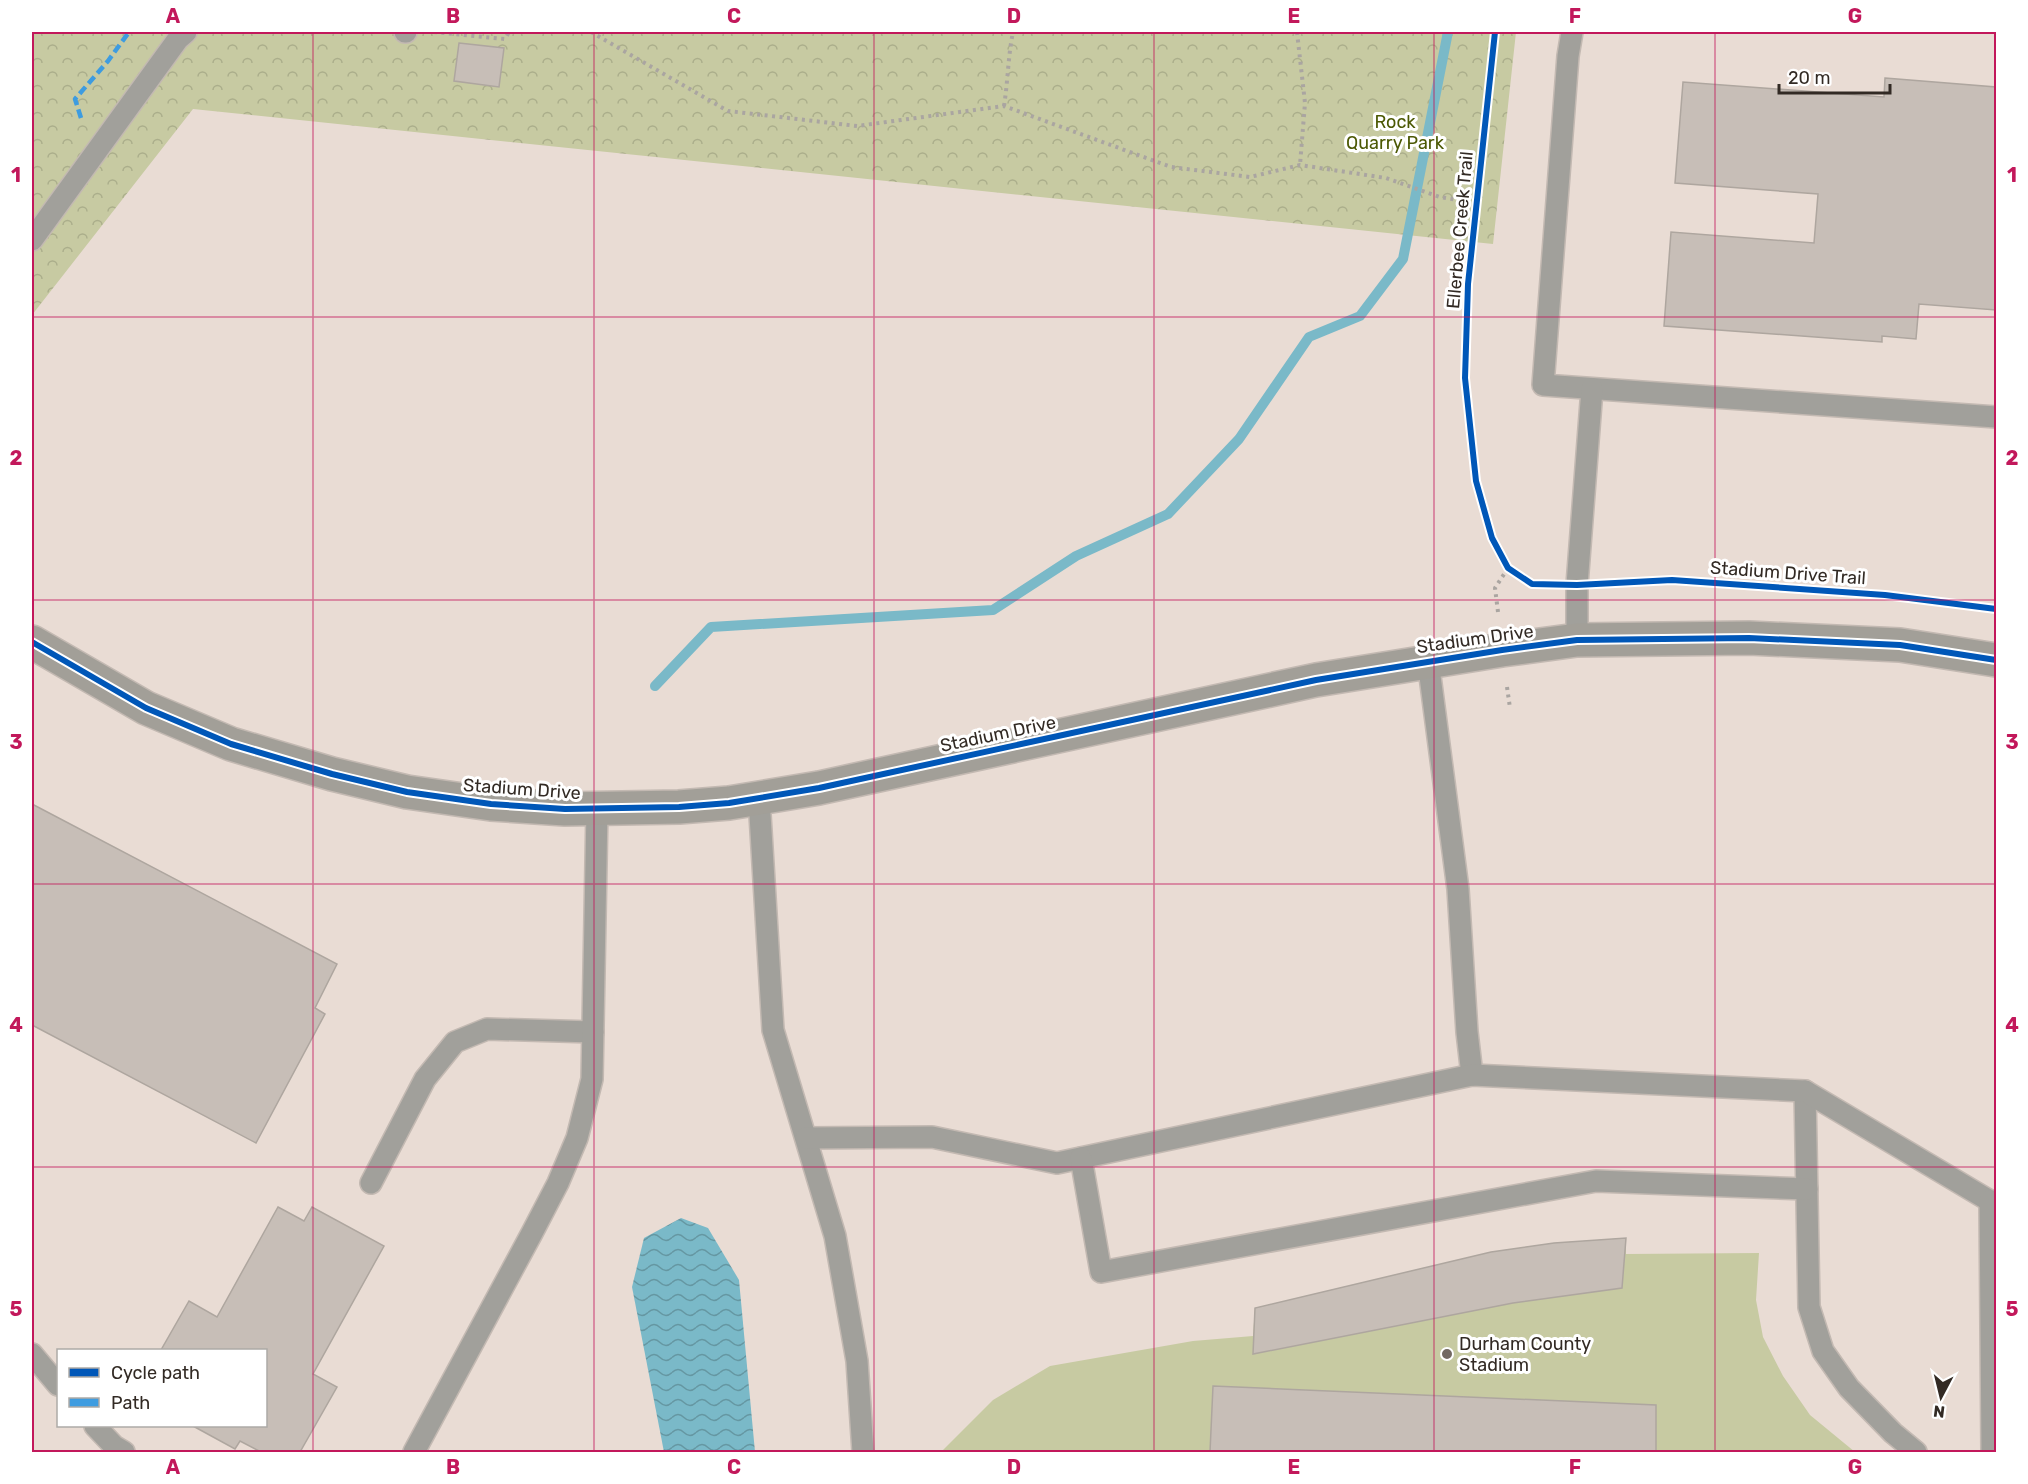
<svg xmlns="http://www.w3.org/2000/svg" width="2028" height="1484" font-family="Rubik,sans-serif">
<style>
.park{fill:url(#park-crowns)}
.garden{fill:#c7caa2}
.water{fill:url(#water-waves)}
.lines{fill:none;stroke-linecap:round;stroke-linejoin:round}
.stream{stroke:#7ab9c8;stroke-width:10}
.building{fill:#c7beb7;stroke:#aea69f;stroke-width:1.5}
.lane-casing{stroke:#c3b9b2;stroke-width:24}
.secondary-casing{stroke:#c3b9b2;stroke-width:36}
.path{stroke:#aaa5a1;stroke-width:4;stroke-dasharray:3 4.5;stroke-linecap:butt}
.lane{stroke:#a1a09b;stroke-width:21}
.secondary{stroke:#a29f98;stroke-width:33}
.quiet{stroke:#3e9ce0;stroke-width:4.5;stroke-dasharray:9 4.5;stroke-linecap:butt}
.cycleway-casing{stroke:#fff;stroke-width:10}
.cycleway{stroke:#0057b8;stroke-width:6}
.grid{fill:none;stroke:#c2185b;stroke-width:1.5;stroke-opacity:0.55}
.poi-dot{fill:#726862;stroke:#fff;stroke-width:2}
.labels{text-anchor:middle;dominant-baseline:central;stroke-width:6;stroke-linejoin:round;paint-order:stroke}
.park-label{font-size:18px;fill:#4c5905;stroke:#fff}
.street-label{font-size:18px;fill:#322a24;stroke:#fff}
.poi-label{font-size:18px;fill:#322a24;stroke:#fff;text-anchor:start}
.neatline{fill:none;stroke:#c2185b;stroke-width:2}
.grid-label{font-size:20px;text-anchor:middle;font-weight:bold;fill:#c2185b}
</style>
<defs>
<pattern id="park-crowns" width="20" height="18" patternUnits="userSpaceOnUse" patternTransform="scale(1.5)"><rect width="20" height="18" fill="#c7caa2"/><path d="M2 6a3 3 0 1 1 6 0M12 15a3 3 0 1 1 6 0" fill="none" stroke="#abae8b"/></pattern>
<pattern id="water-waves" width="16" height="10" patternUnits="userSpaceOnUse" patternTransform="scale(1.5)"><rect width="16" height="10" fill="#7ab9c8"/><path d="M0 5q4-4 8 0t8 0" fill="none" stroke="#6597a2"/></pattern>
</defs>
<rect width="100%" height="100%" fill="#e9dcd4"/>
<polygon class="park" points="32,32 1516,32 1493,244 193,109 32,315"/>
<polygon class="garden" points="1626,1238 1626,1254 1759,1253 1756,1300 1763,1337 1783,1376 1810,1415 1855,1452 941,1452 993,1400 1050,1366 1193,1341 1253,1336 1255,1308 1491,1252 1554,1243"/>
<polygon class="water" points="681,1218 708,1228 739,1280 755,1452 664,1452 632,1287 644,1238"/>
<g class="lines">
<polyline class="stream" points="655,686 711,627 993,610 1076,556 1168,514 1239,439 1309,337 1360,316 1403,259 1448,32"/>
</g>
<g class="building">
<polygon points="459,43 504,48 499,87 454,81"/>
<polygon points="1885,78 1996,87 1996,310 1919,304 1916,339 1882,336 1882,342 1664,326 1671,232 1814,243 1818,194 1675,183 1683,82 1884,97"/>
<polygon points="32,804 337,964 315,1008 325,1014 256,1143 32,1025"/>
<polygon points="278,1207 304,1221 312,1207 384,1246 313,1374 337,1387 300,1452 261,1452 240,1441 235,1449 193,1426 266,1426 266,1350 161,1350 189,1301 217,1317"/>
<polygon points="1626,1238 1622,1288 1513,1303 1253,1354 1255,1308 1491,1252 1554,1243"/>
<polygon points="1213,1386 1656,1405 1656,1452 1210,1452"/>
</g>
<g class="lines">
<defs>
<g id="lane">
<polyline points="405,32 406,32"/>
<polyline points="1572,32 1568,56 1543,385 1996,417"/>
<polyline points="32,240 178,39 186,32"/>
<polyline points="1577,640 1577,585 1592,389"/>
<polyline points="1428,661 1458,889 1467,1032 1472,1075"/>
<polyline points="759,798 773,1030 835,1236 857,1361 863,1452"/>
<polyline points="1805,1091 1809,1307 1823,1351 1849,1388 1893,1433 1916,1452"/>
<polyline points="806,1138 932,1137 1057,1163 1472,1075 1805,1091 1990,1201 1996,1201"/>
<polyline points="1081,1158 1101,1272 1596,1181 1807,1189"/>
<polyline points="371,1183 425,1079 455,1042 487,1029 593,1032"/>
<polyline points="1990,1201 1992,1452"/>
<polyline points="32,1354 58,1385"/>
<polyline points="95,1426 114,1446 124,1452"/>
<polyline points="414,1452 532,1233 558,1183 577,1138 592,1079 597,809"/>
</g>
<polyline id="secondary" points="32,642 146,708 231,744 332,774 407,792 491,804 565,809 679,807 729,803 819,788 1316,680 1502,650 1577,640 1749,638 1900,645 1996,660"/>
</defs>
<use href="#lane" class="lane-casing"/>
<use href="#secondary" class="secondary-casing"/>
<g class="path">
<polyline points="434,32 505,39 509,32"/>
<polyline points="591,32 728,111 857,126 1004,106 1171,167 1250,177 1300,165 1386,178 1440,197 1476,203"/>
<polyline points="1297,32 1305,103 1300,165"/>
<path d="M1004,106c4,-25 4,-50 9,-74"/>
<polyline points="1498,612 1495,588 1508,568"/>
<polyline points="1507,687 1510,708"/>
</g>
<use href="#lane" class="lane"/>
<use href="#secondary" class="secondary"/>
<polyline class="quiet" points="81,118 75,99 108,61 129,32"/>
<defs>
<g id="cycleway">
<polyline points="1495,32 1468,284 1465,378 1476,481 1492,538 1508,568 1532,584 1577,585 1672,580 1885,595 1996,609"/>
<polyline points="32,642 146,708 231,744 332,774 407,792 491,804 565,809 679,807 729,803 819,788 1316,680 1502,650 1577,640 1749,638 1900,645 1996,660"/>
</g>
</defs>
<use href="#cycleway" class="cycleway-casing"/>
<use href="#cycleway" class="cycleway"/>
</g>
<path class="grid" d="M313,32v1420M594,32v1420M874,32v1420M1154,32v1420M1434,32v1420M1715,32v1420M32,317h1964M32,600h1964M32,884h1964M32,1167h1964"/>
<circle class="poi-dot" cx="1447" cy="1354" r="6"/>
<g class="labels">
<g class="park-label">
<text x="1395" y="122">Rock<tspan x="1395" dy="21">Quarry Park</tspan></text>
</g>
<g class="street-label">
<text transform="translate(1460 230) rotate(-85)">Ellerbee Creek Trail</text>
<text transform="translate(1788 573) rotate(4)">Stadium Drive Trail</text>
<text transform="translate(1475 639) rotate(-8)">Stadium Drive</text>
<text transform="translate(998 734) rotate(-12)">Stadium Drive</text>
<text transform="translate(522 789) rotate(4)">Stadium Drive</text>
</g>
<g class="poi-label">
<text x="1459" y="1344">Durham County<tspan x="1459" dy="21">Stadium</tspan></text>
</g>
</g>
<rect width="2028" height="1484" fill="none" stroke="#ffffff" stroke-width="66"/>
<rect x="57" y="1349" width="210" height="78" fill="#ffffff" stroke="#adaaa7" stroke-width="1.5"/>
<rect x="69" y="1368" width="30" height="9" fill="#0057b8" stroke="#adaaa7" stroke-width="1.5"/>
<text x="111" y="1379" font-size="18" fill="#322a24">Cycle path</text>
<rect x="69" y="1398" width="30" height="9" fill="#3e9ce0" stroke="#adaaa7" stroke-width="1.5"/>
<text x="111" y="1409" font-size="18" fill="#322a24">Path</text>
<g transform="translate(1941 1397) rotate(187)" stroke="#ffffff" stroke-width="4.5" paint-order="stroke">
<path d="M0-4.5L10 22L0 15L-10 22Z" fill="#322a24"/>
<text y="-9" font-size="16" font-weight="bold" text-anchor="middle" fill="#322a24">N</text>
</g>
<path d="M1779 84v9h111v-9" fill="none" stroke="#322a24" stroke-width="3"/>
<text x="1788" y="84" font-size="18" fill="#322a24" stroke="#ffffff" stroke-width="4.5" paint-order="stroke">20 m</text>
<rect x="33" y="33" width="1962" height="1418" class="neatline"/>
<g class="grid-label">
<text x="173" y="23">A</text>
<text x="453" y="23">B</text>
<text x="734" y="23">C</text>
<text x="1014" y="23">D</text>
<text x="1294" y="23">E</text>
<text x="1575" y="23">F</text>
<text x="1855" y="23">G</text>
<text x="16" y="182">1</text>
<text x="2012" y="182">1</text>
<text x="16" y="465">2</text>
<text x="2012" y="465">2</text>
<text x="16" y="749">3</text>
<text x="2012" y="749">3</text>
<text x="16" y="1032">4</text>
<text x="2012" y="1032">4</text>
<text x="16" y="1316">5</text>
<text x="2012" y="1316">5</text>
<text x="173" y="1474">A</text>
<text x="453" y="1474">B</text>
<text x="734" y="1474">C</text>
<text x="1014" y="1474">D</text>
<text x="1294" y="1474">E</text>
<text x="1575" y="1474">F</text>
<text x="1855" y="1474">G</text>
</g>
</svg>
